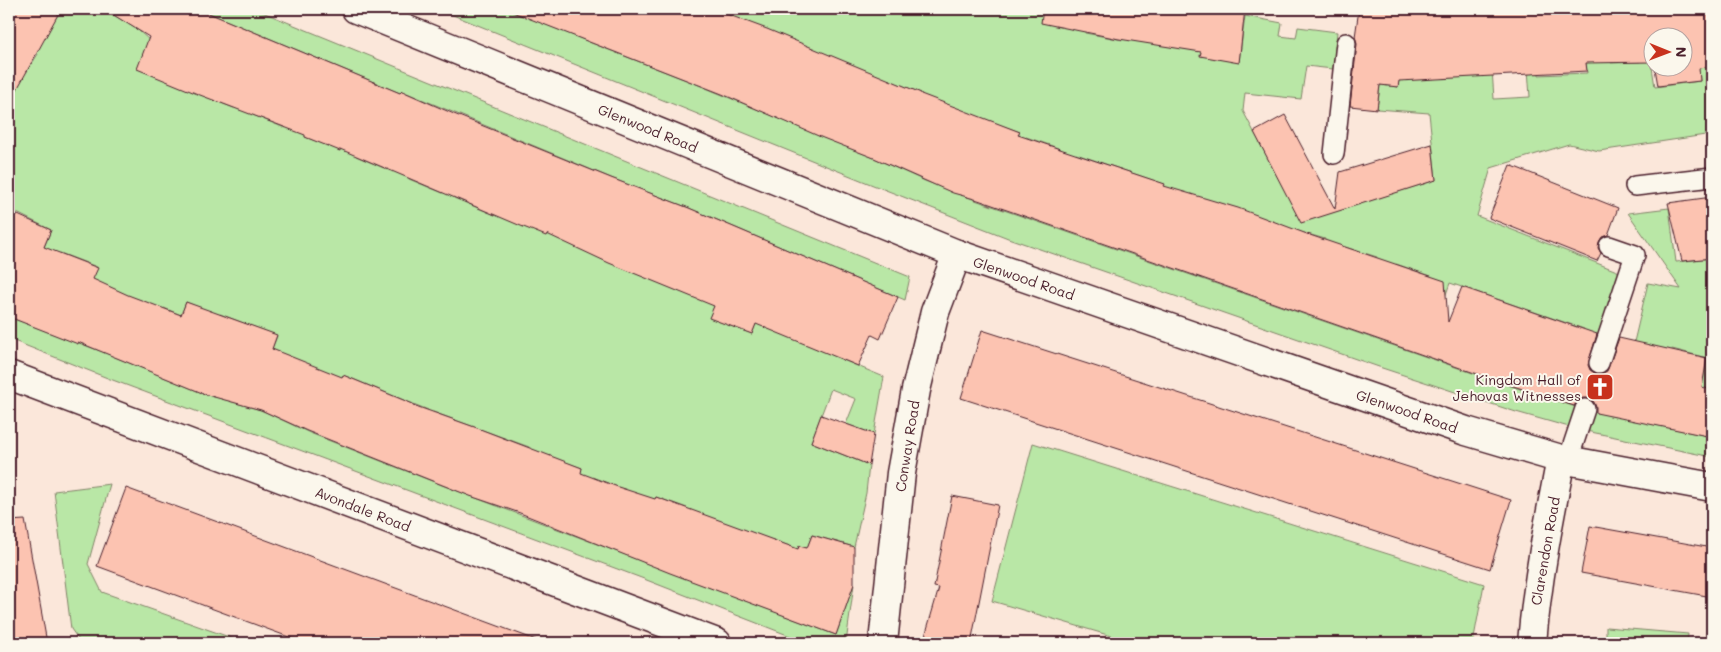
<svg xmlns="http://www.w3.org/2000/svg" width="1721" height="652" font-family="Mali,sans-serif">
<style>
.green{fill:#b9e7a6;stroke:#828368}
.building{fill:#fcc3b1;stroke:#4a1f2b;fill-rule:evenodd}
.lines{fill:none;stroke-linecap:round;stroke-linejoin:round}
.lane-casing{stroke:#4a1f2b;stroke-width:22}
.street-casing{stroke:#4a1f2b;stroke-width:31}
.lane{stroke:#fbf7ec;stroke-width:19}
.street{stroke:#fbf7ec;stroke-width:28}
.labels{text-anchor:middle;dominant-baseline:central;stroke-width:4;stroke-linejoin:round;paint-order:stroke}
.street-label{font-size:14px;fill:#4a1f2b;stroke:#fbf7ec}
.poi-label{font-size:14px;fill:#4a1f2b;stroke:#fbf7ec;text-anchor:end}
</style>
<rect width="100%" height="100%" fill="#fbe7da"/>
<filter id="ink" filterUnits="userSpaceOnUse"><feTurbulence type="fractalNoise" baseFrequency=".02" numOctaves="2"/><feDisplacementMap in="SourceGraphic" scale="10" xChannelSelector="R" yChannelSelector="G"/><feConvolveMatrix kernelMatrix="1 2 1 2 8 2 1 2 1" color-interpolation-filters="sRGB"/></filter>
<g filter="url(#ink)">
<g class="green">
<polygon points="61,9 104,9 138,30 216,101 234,108 245,80 263,87 253,115 285,128 315,108 305,137 340,150 350,123 366,129 356,156 393,172 405,144 409,179 443,193 454,165 464,169 454,198 495,215 558,207 725,275 710,318 752,334 768,293 843,360 884,377 874,434 846,424 856,399 831,389 811,442 869,465 866,493 854,547 812,535 807,548 800,546 798,549 761,536 681,524 687,508 656,497 650,513 631,492 602,481 576,485 582,468 553,458 524,464 529,447 433,412 426,428 421,426 428,410 343,375 336,393 265,366 277,336 220,314 208,344 203,309 186,302 181,315 164,308 157,326 86,298 97,267 60,253 48,283 32,277 51,230 15,212 9,224 9,92 12,94 38,54 9,34 9,31 18,15 46,33"/>
<polygon points="199,9 255,9 910,277 905,300 689,208 611,178 402,91 400,93"/>
<polygon points="438,9 510,9 589,42 694,83 874,158 925,181 978,201 1493,380 1576,407 1569,427 1516,412 1379,367 1008,238 873,185"/>
<polygon points="715,9 1041,9 1041,11 1074,19 1077,9 1090,9 1085,33 1123,40 1129,9 1148,9 1142,42 1181,48 1188,9 1207,11 1239,62 1245,16 1282,23 1280,36 1296,38 1298,27 1337,32 1333,69 1306,66 1301,99 1245,93 1243,111 1272,166 1325,214 1436,180 1429,113 1377,109 1380,85 1398,87 1404,39 1490,39 1494,99 1530,97 1526,41 1537,40 1539,75 1587,73 1584,38 1607,38 1611,63 1640,62 1647,34 1655,87 1700,81 1695,42 1706,67 1712,66 1712,134 1599,151 1569,144 1491,168 1477,216 1622,273 1591,363 1575,357 1584,329 1450,283 1440,311 1431,276 1396,264 1386,292 1368,286 1377,257 1345,247 1335,275 1316,268 1325,239 1290,229 1156,213 1164,184 1076,154 1066,182 1048,175 1058,148 1026,137 1015,164 1008,161 1020,132 981,118 910,121 921,93 889,80 704,36"/>
<polygon points="1669,208 1676,262 1712,258 1712,395 1708,394 1702,387 1707,358 1672,349 1664,381 1634,342 1648,283 1681,289 1628,213"/>
<polygon points="9,317 103,352 205,394 261,410 310,433 442,485 836,635 854,584 846,643 808,643 644,579 110,379 9,339"/>
<polygon points="1591,411 1712,437 1712,457 1586,431"/>
<polygon points="1033,443 1484,584 1473,643 1135,643 992,601"/>
<polygon points="110,484 88,564 102,592 246,643 81,643 71,629 54,491"/>
<polygon points="1606,627 1688,634 1687,643 1606,643"/>
</g>
<g class="building">
<polygon points="9,9 61,9 9,104"/>
<polygon points="104,9 199,9 400,93 402,91 454,114 611,178 689,208 898,297 880,339 872,335 858,366 756,324 752,334 709,318 714,306 609,263 547,234 546,236 521,226 340,149 340,151 305,137 305,135 200,95 137,69 149,37"/>
<polygon points="510,9 713,9 767,29 921,93 921,94 1020,132 1018,135 1165,184 1164,186 1238,208 1307,234 1445,281 1448,322 1462,287 1597,334 1588,365 1590,370 1595,373 1601,374 1607,371 1619,338 1707,358 1702,387 1712,390 1712,437 1596,413 1596,407 1594,402 1588,398 1583,398 1578,400 1574,406 1486,377 978,200 953,193 874,158 823,138 722,94 510,11"/>
<polygon points="1043,9 1245,9 1239,63 1200,56 1201,52 1119,39 1041,23"/>
<path d="M1359,9h353v57l-13,2 1,13 -42,5 -3,-18h-3l-1,-6 -65,1 1,8 -188,10 -1,6 -18,-2 -3,24 -27,-3 7,-62 -2,-7zM1654,38h30v30h-30z"/>
<polygon points="1285,115 1335,209 1340,172 1432,144 1436,180 1301,223 1254,132"/>
<polygon points="1510,165 1618,208 1608,235 1602,237 1599,242 1598,248 1601,253 1597,261 1489,218"/>
<polygon points="1712,197 1712,258 1682,261 1668,203"/>
<polygon points="9,211 51,230 44,247 98,268 93,279 128,295 181,315 186,302 277,335 272,349 342,377 343,375 413,404 413,405 480,429 582,468 581,473 618,487 655,499 656,497 798,549 799,546 807,548 812,535 854,547 854,584 836,635 670,573 520,513 470,496 307,431 261,410 207,395 78,342 78,344 9,317"/>
<polygon points="982,330 1511,500 1490,569 961,398"/>
<polygon points="821,415 874,434 869,465 811,442"/>
<polygon points="126,488 536,640 535,643 305,643 97,566"/>
<polygon points="952,496 998,505 971,643 923,643 939,588 934,587"/>
<polygon points="25,520 47,643 9,643 9,521"/>
<polygon points="1590,526 1712,548 1712,597 1581,573"/>
</g>
<g class="lines">
<defs>
<g id="lane">
<polyline points="1334,154 1346,43"/>
<polyline points="1635,186 1712,177"/>
<polyline points="1599,363 1635,255 1609,246"/>
<polyline points="1568,460 1585,409"/>
</g>
<g id="street">
<polyline points="356,9 957,254 1466,431 1561,459 1712,487"/>
<polyline points="9,375 717,643"/>
<polyline points="883,643 901,473 916,390 935,312 957,254"/>
<path d="M1532,643c5,-62 17,-123 29,-184"/>
</g>
</defs>
<use href="#lane" class="lane-casing"/>
<use href="#street" class="street-casing"/>
<use href="#lane" class="lane"/>
<use href="#street" class="street"/>
</g>
</g>
<defs>
<symbol id="church-square" viewBox="-11 -11 22 22"><rect x="-9" y="-9" width="18" height="18" rx="4" fill="#c8321e" stroke="#fbf7ec"/><path d="M-1.2-6h2.4v3.5h3.3v2.4h-3.3V6h-2.4V-.1h-3.3v-2.4h3.3Z" fill="#fff"/></symbol>
</defs>
<g fill-rule="evenodd">
<use href="#church-square" x="1584" y="371" width="32" height="32"/>
</g>
<g class="labels">
<g class="street-label">
<text transform="translate(648 128) rotate(22)">Glenwood Road</text>
<text transform="translate(1024 278) rotate(19)">Glenwood Road</text>
<text transform="translate(1407 411) rotate(19)">Glenwood Road</text>
<text transform="translate(907 446) rotate(-81)">Conway Road</text>
<text transform="translate(363 509) rotate(21)">Avondale Road</text>
<text transform="translate(1545 551) rotate(-80)">Clarendon Road</text>
</g>
<g class="poi-label">
<text x="1581" y="379">Kingdom Hall of<tspan x="1581" dy="16">Jehovas Witnesses</tspan></text>
</g>
</g>
<rect width="1721" height="652" fill="none" stroke="#fbf7ec" stroke-width="30"/>
<rect x="15" y="15" width="1691" height="622" fill="none" stroke="#4a1f2b" stroke-width="2" filter="url(#ink)"/>
<g transform="translate(1668 52) rotate(91)"><circle r="24" fill="#fbf7ec" stroke="#b4a19f"/>
<path d="M0-4L9 19L0 12L-9 19Z" fill="#c8321e"/>
<text y="-8" font-size="14" font-weight="bold" text-anchor="middle" fill="#4a1f2b">N</text>
</g>
</svg>
